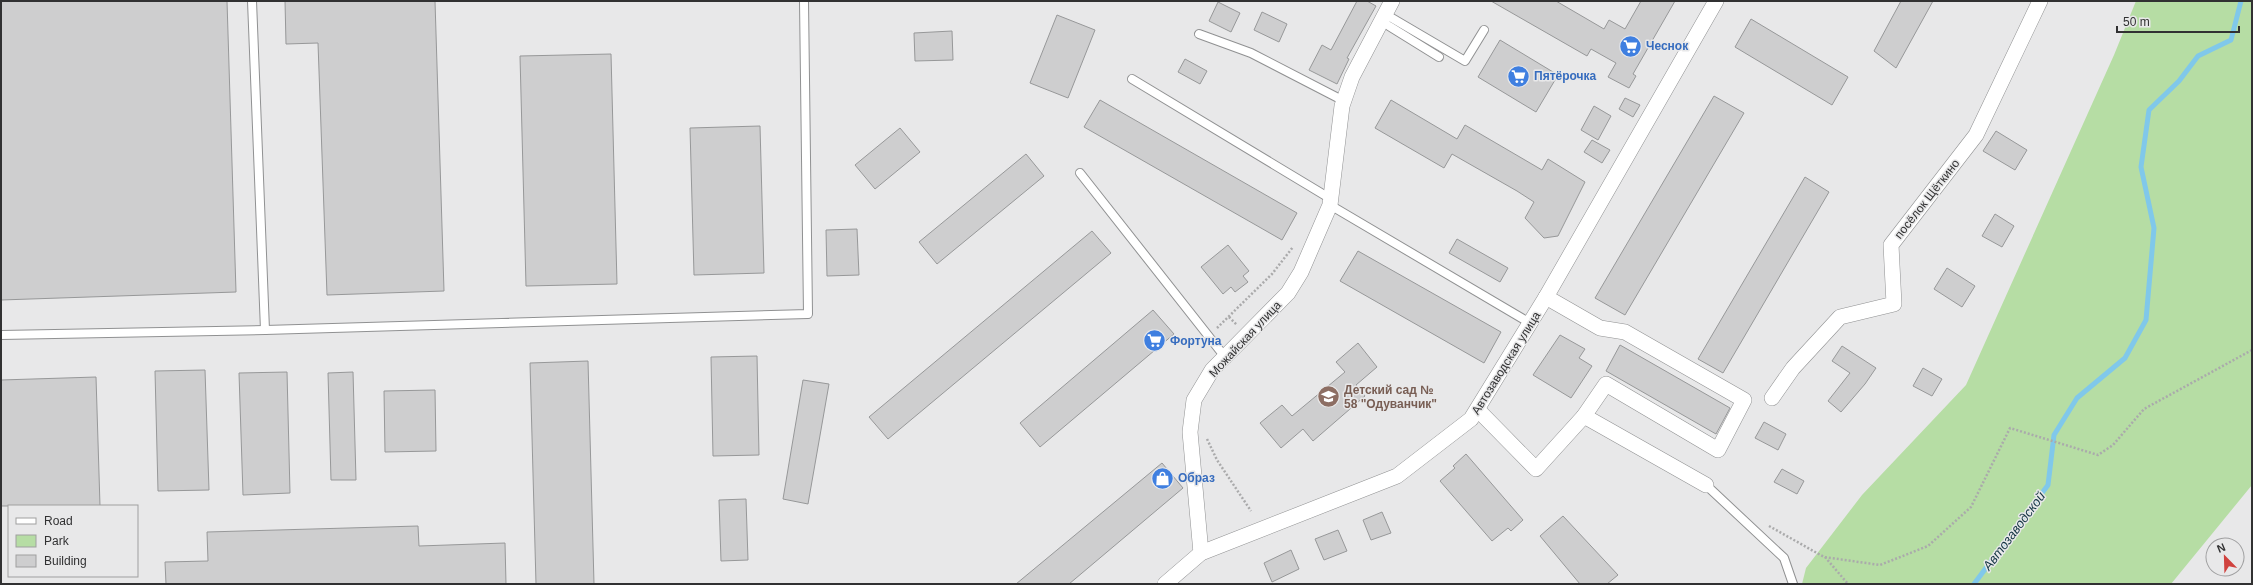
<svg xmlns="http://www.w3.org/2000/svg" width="2253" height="585" font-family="Arial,sans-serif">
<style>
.green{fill:#b6dda4}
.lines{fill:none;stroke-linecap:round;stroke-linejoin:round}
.stream{stroke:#80c8ea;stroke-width:5}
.building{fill:#cececf;stroke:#979899}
.service-casing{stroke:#909192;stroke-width:10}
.minor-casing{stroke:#909192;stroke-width:16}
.path{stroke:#aaaaab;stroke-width:2.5;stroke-dasharray:2 2;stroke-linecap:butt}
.service{stroke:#fff;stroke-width:8}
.minor{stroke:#fff;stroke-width:15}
.labels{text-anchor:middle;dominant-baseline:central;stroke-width:3;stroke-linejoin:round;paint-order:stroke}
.shop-label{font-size:12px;font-weight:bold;fill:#366cbe;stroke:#e8e8e9;text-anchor:start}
.street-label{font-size:12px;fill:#313132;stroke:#e8e8e9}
.education-label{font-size:12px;font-weight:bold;fill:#785e54;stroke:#e8e8e9;text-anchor:start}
.water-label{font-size:13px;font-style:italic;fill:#133443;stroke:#e8e8e9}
</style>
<rect width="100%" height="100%" fill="#e8e8e9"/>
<polygon class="green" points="2136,1 2252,1 2252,485 2171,584 1802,584 1806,568 1862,495 1966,385 2114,55"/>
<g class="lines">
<polyline class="stream" points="1974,584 2048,485 2054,435 2077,398 2125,358 2146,320 2154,228 2141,167 2149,110 2179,81 2198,56 2231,40 2241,1"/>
</g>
<g class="building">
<polygon points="1,1 227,1 236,292 1,300"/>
<polygon points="285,1 435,1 444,291 327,295 318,43 286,44"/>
<polygon points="1357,1 1367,1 1376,6 1347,58 1349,59 1337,84 1309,70 1322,45 1331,50"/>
<polygon points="1491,1 1556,1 1604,29 1609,20 1625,29 1641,1 1675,1 1633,74 1636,76 1629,88 1608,77 1616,63 1591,49 1587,56"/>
<polygon points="1901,1 1933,1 1896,68 1874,51"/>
<polygon points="1218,2 1240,13 1231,32 1209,21"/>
<polygon points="1262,12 1287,24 1279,42 1254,30"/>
<polygon points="1057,15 1095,30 1068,98 1030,83"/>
<polygon points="1751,19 1848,77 1832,105 1735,47"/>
<polygon points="952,31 953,60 915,61 914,33"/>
<polygon points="1500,40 1558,75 1536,112 1478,77"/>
<polygon points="611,54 617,284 526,286 520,56"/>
<polygon points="1185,59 1207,71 1200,84 1178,72"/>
<polygon points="1714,96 1744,113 1625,315 1595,298"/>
<polygon points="1625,98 1640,105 1633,117 1619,109"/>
<polygon points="1100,100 1297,213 1282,240 1084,127"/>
<polygon points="1391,100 1457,139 1465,125 1542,170 1548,159 1585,182 1558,236 1544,238 1525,218 1534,202 1517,191 1452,154 1444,168 1375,128"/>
<polygon points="1594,106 1611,116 1598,140 1581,130"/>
<polygon points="760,126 764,273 694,275 690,128"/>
<polygon points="900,128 920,152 875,189 855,165"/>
<polygon points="1996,131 2027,150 2015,170 1983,151"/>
<polygon points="1592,140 1610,150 1602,163 1584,152"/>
<polygon points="1026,154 1044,176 937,264 919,242"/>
<polygon points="1805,177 1829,192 1723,373 1698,359"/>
<polygon points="1995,214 2014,226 2002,247 1982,236"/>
<polygon points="857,229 859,275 827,276 826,230"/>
<polygon points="1092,231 1111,253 888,439 869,417"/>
<polygon points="1457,239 1508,268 1500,282 1449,253"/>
<polygon points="1228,245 1249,271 1243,276 1248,282 1235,292 1231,287 1223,294 1201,267"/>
<polygon points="1358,251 1501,332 1484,363 1340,281"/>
<polygon points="1947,268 1975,286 1962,307 1934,289"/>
<polygon points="1153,310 1174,334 1040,447 1020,423"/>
<polygon points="1560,335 1585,349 1579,358 1592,366 1571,398 1533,375"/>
<polygon points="1358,343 1377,367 1356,385 1365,396 1313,441 1303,429 1281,448 1260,423 1282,405 1292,416 1345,372 1336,362"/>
<polygon points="1620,345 1730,408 1716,434 1606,371"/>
<polygon points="1842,346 1876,368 1865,384 1841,412 1828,401 1850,373 1832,361"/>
<polygon points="757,356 759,455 713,456 711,357"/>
<polygon points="588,361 594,584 536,584 530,363"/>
<polygon points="1923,368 1942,379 1932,396 1913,386"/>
<polygon points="205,370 209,490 158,491 155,371"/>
<polygon points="287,372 290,493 243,495 239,373"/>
<polygon points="353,372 356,480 331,480 328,373"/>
<polygon points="96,377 100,506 1,506 1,380"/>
<polygon points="803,380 829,384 808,504 783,499"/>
<polygon points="435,390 436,451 385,452 384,391"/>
<polygon points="1764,422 1786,434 1778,450 1755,438"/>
<polygon points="1466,454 1523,520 1511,531 1508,528 1492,541 1440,481 1455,468 1453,466"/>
<polygon points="1162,463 1183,488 1069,584 1016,584"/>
<polygon points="1782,469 1804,481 1797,494 1774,482"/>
<polygon points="746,499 748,560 721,561 719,500"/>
<polygon points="1382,512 1391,533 1371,540 1363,520"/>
<polygon points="1563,516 1618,575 1607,584 1580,584 1540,536"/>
<polygon points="418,526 419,546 505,543 506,584 166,584 165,562 208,561 207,532"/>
<polygon points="1338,530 1347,551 1324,560 1315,539"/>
<polygon points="1291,550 1299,569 1272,582 1264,563"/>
</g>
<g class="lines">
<defs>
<g id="service">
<polyline points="252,1 265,330"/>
<polyline points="1385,14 1465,61 1484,30"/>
<polyline points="1389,26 1439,57"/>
<polyline points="1199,34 1251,53 1344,101"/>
<polyline points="1132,79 1331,199"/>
<polyline points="1080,173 1225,357"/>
<polyline points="1330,205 1530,323"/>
<polyline points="1,335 265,330 808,314 804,1"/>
<polyline points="1706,485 1784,558 1793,584"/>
</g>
<g id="minor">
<polyline points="1772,398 1793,368 1840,317 1894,304 1891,245 1976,135 2040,1"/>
<polyline points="1478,410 1536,469 1584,416 1606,384 1718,450 1744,400 1625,332 1600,328 1546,297"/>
<polyline points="1584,416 1706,485"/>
<polyline points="1201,553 1190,432 1194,400 1212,370 1288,293 1301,272 1330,205 1342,106 1352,77 1392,1"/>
<polyline points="1165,584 1201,553 1397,476 1471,419 1546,297 1716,1"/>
</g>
</defs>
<use href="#service" class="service-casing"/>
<use href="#minor" class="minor-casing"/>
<g class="path">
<polyline points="1229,317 1237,325"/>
<polyline points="1217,328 1272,274 1293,247"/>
<polyline points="1207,439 1217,460 1251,511"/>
<polyline points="1769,526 1824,557 1880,565 1928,546 1971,507 2010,428 2098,455 2113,445 2144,409 2252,350"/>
<polyline points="1825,557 1848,584"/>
</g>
<use href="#service" class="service"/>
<use href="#minor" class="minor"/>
</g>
<defs>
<symbol id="supermarket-disc" viewBox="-11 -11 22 22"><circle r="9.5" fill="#3f7fe0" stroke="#e8e8e9"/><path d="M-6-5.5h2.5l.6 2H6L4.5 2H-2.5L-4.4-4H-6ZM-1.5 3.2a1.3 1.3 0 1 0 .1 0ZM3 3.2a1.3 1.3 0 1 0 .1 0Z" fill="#fff"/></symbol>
<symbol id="school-disc" viewBox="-11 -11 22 22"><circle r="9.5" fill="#8d6e63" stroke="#e8e8e9"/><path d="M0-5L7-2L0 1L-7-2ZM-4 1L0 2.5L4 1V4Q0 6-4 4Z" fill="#fff"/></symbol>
<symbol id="shop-disc" viewBox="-11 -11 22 22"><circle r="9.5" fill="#3f7fe0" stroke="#e8e8e9"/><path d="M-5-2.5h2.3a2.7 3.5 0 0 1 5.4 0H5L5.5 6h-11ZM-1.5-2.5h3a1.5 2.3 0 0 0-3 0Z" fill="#fff"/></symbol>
</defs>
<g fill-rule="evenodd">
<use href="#supermarket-disc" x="1618" y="34" width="25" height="25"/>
<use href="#supermarket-disc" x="1506" y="64" width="25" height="25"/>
<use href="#supermarket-disc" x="1142" y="328" width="25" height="25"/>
<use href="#school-disc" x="1316" y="384" width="25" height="25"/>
<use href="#shop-disc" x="1150" y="466" width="25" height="25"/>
</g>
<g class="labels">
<g class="shop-label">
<text x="1646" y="46">Чеснок</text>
<text x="1534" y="76">Пятёрочка</text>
<text x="1170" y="341">Фортуна</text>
<text x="1178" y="478">Образ</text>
</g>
<g class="street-label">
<text transform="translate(1927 199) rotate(-52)">посёлок Щёткино</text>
<text transform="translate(1245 339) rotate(-47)">Можайская улица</text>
<text transform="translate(1506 363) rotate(-58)">Автозаводская улица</text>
</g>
<g class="education-label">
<text x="1344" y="390">Детский сад №<tspan x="1344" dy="14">58 "Одуванчик"</tspan></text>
</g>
<g class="water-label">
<text transform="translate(2014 531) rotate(-53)">Автозаводской</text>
</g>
</g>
<rect width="2253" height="585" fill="none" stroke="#313132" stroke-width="4"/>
<rect x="8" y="505" width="130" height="72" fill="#e8e8e9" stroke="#9f9fa0"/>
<rect x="16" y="518" width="20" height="6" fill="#ffffff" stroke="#9f9fa0"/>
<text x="44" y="525" font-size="12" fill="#313132">Road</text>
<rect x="16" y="535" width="20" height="12" fill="#b6dda4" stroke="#9f9fa0"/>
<text x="44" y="545" font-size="12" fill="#313132">Park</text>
<rect x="16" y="555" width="20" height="12" fill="#cececf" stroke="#9f9fa0"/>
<text x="44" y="565" font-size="12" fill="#313132">Building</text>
<g transform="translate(2225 557) rotate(337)"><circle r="19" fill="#e8e8e9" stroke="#9f9fa0"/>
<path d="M0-3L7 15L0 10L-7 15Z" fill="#d0423e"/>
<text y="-6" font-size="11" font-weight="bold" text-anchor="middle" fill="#313132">N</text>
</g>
<path d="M2117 26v6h122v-6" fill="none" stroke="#313132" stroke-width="2"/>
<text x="2123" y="26" font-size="12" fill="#313132" stroke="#e8e8e9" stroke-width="3" paint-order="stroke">50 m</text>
</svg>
